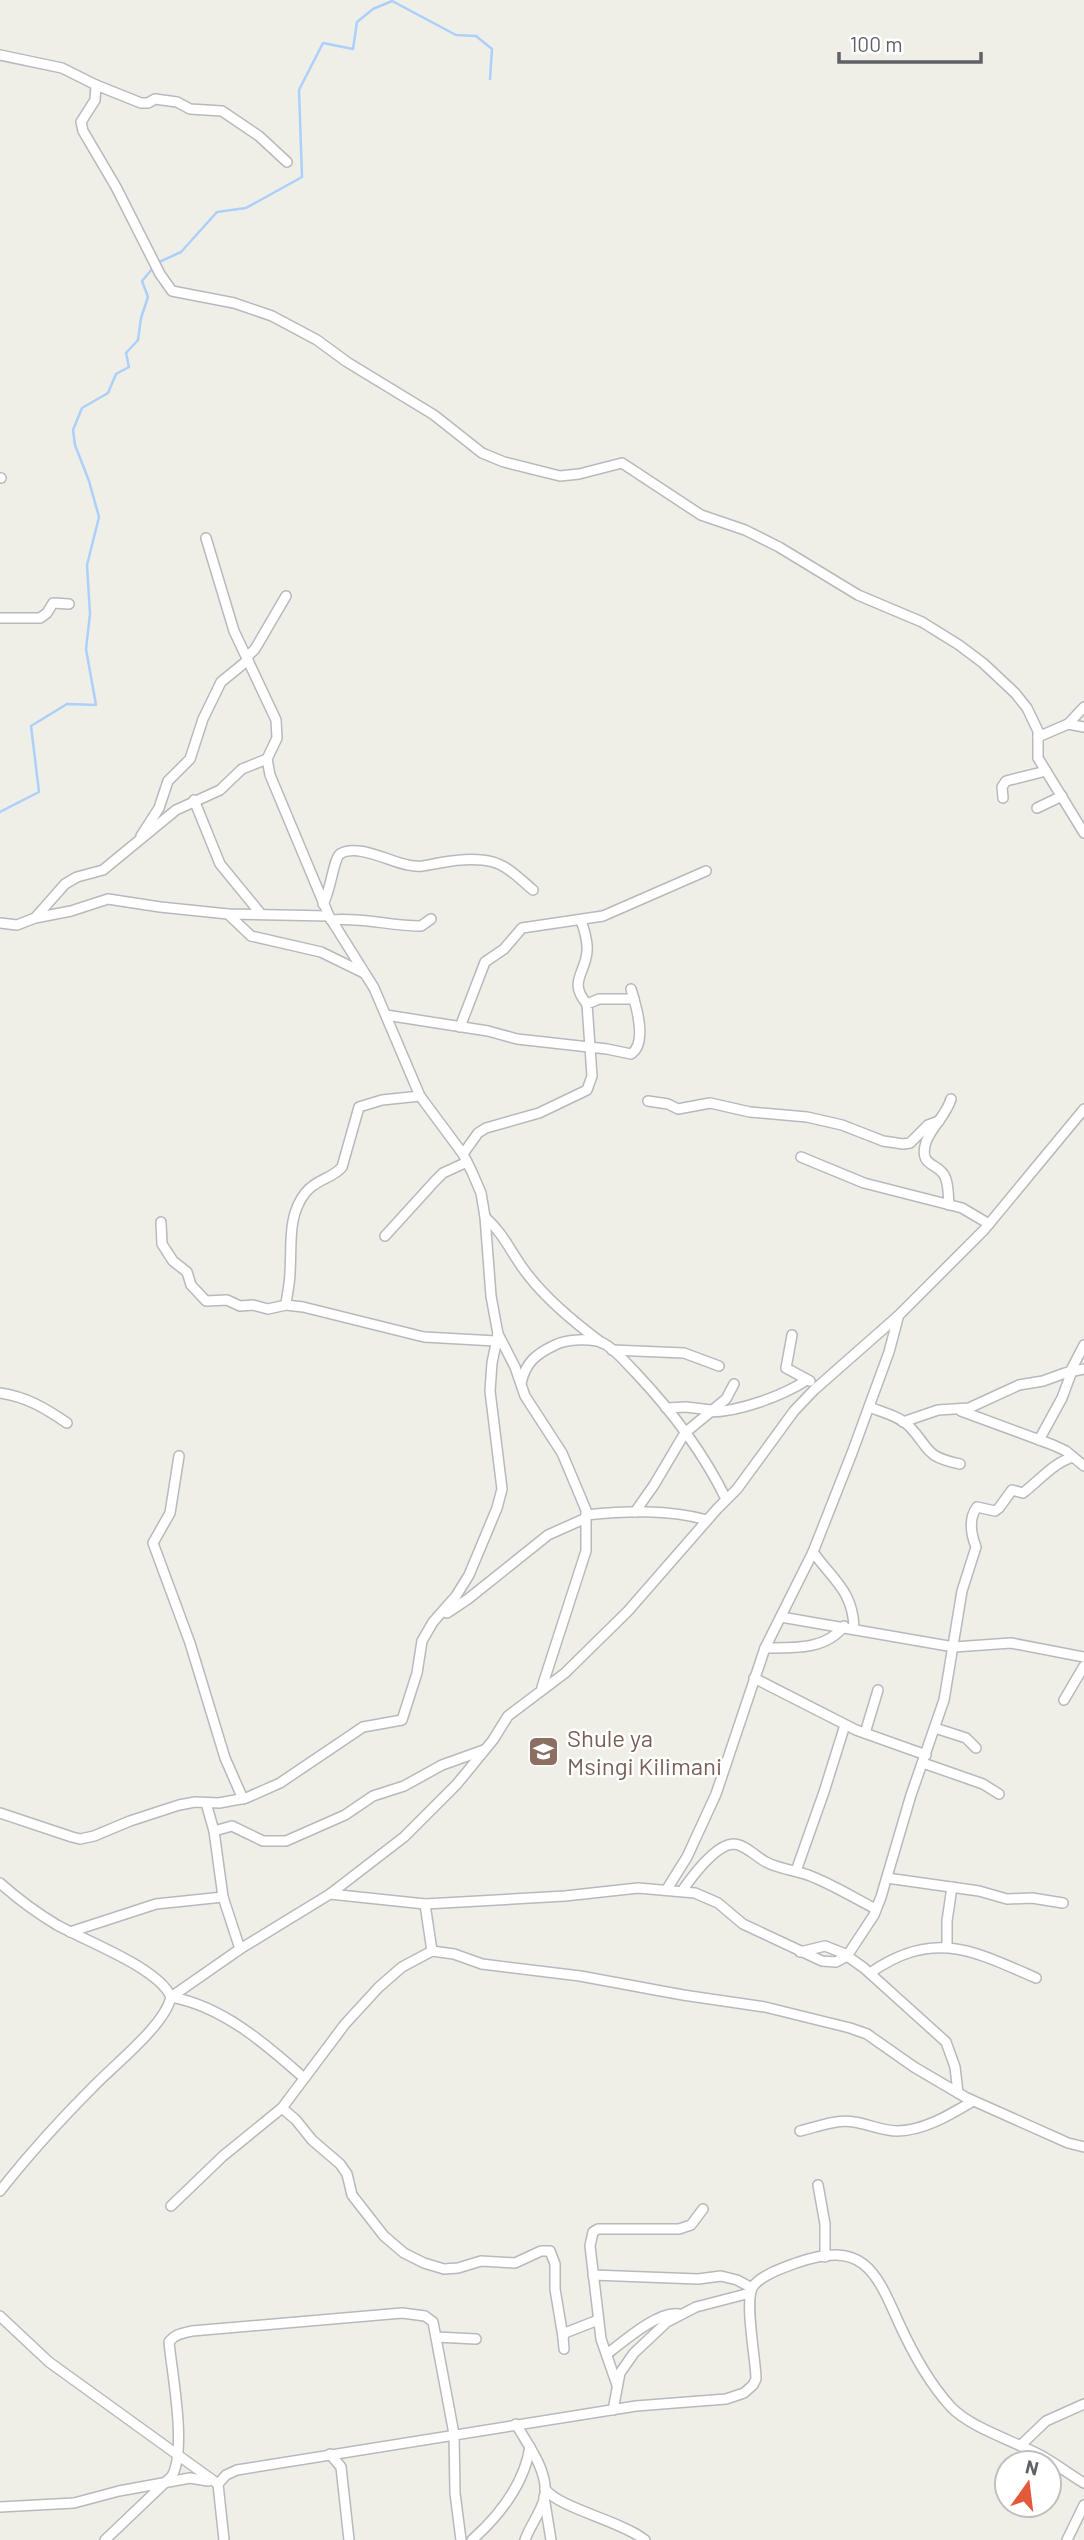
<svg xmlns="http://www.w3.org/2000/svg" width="1084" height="2540" font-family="Barlow,sans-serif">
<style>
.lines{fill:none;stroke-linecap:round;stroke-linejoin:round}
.stream{stroke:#abd0fc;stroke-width:2.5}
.street-casing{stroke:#b7b9bd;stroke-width:12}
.street{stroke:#fff;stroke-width:9}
.labels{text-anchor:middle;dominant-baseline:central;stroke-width:5;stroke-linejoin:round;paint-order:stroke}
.education-label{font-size:24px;fill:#785e54;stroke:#fff;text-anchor:start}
</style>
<rect width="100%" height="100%" fill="#f0efe7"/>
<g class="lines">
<g class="stream">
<polyline points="157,263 181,252 217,212 246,208 302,177 299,90 323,43 353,49 357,22 373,9 392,1 456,35 476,36 492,49 490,79"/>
<polyline points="0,812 39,792 31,726 67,704 96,705 86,649 90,614 87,565 99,517 89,481 75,445 73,430 82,408 108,393 116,374 129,367 126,353 138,340 141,318 148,297 142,281 153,268"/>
</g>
<defs>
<g id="street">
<polyline points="0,55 62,68 96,85 95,100 81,122 83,131 116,187 160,274 172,291 234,303 272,316 317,340 347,362 434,415 482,453 504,462 560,476 579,474 622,463 701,515 745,530 779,547 858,595 922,622 959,645 983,663 1015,693 1027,708 1038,731 1038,758 1084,833"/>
<polyline points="96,85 141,103 148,103 155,99 177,102 190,109 222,111 259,136 287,162"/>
<polyline points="0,478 1,478"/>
<polyline points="206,538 234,631 276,720 277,738 267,759 270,775 329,916 374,988 420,1096 463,1154 472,1172 481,1193 485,1217 491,1296 498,1334 515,1367 525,1396 562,1453 586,1510 586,1551 542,1687"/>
<polyline points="0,618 40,618 47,613 53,603 69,604"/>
<polyline points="247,657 255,649 286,596"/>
<polyline points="1068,724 1084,727"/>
<polyline points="1038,737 1068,724 1084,707"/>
<polyline points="1003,798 1002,787 1006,781 1046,771"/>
<polyline points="194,800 220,864 261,914"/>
<polyline points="1037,808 1062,796"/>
<polyline points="141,836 159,808 168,781 190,759 203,719 221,682 248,660"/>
<path d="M323,904c7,-11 11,-46 17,-50 17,-11 50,8 68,11 12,3 20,0 31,-2 16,-3 39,-5 54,-1 15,4 28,18 40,28"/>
<polyline points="228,914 251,936 321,952 364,973"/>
<polyline points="35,918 65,884 77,877 103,870 176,810 220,790 242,769 267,759"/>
<path d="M331,920c31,-3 59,6 90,6l10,-7"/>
<path d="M580,920c4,6 8,24 7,32 -2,22 -19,30 0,52"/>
<polyline points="0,923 17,925 35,918 71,911 108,899 160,907 228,914 329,916"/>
<path d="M386,1015l102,16 29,8 90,10 24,5c17,-11 5,-49 0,-65"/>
<polyline points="460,1027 485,962 504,949 522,928 603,916 706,871"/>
<polyline points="648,1101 668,1104 678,1109 710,1103 750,1112 807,1117 842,1125 883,1141 903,1144 910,1143 928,1125 939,1121"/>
<polyline points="463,1154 478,1133 486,1128 539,1113 587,1090 592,1076 587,1004 599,999 634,999"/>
<polyline points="801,1157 864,1183 962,1208 989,1224"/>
<path d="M949,1205c-1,-9 0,-20 -4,-28 -6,-15 -27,-9 -19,-35 6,-16 20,-26 25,-43"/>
<path d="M485,1217c21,19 26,37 43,58 20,26 47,48 74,68"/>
<polyline points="161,1222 162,1244 173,1261 187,1272 191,1285 206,1301 227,1300 240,1306 253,1305 268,1309 286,1305 303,1307 424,1337 496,1341"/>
<polyline points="385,1236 435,1181 443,1173 467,1162"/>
<path d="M286,1305c1,-11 4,-22 4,-33 2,-27 -3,-57 16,-80 12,-14 26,-13 36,-25l17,-60 23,-7 38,-4"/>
<polyline points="792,1335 786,1368 810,1381"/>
<polyline points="612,1350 684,1353 719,1366"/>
<polyline points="1070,1372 1084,1345"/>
<path d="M521,1383c5,-21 15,-29 34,-38 12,-6 36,-7 48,-2 12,6 23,20 32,29 36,38 68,80 91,127"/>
<path d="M0,1393c27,4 45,15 67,30"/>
<path d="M869,1407c13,5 30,9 40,19 22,23 14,30 51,38"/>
<polyline points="666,1408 686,1407 711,1410"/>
<polyline points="961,1411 1053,1445 1066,1451 1084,1466"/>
<path d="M709,1412c30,0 73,-16 98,-32"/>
<polyline points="903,1422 938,1410 969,1408 1019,1385 1043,1381 1065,1373 1084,1369"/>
<polyline points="686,1432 726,1399 734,1384"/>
<polyline points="1039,1440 1062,1398 1072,1371"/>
<polyline points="179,1456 170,1513 153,1543 190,1643 225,1758 243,1799"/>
<polyline points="635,1512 654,1485 686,1431"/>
<path d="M586,1515c40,-4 82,-6 121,5"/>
<path d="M813,1552c20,28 40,39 41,76"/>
<polyline points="447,1613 468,1599 548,1535 586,1518"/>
<polyline points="781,1617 954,1647 1011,1643 1084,1657"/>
<path d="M765,1648c28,0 61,2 79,-22"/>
<polyline points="754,1678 856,1730 926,1755"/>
<polyline points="1064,1700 1084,1666"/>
<polyline points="935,1728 966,1738 976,1748"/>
<polyline points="865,1733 878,1690"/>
<polyline points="923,1763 983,1784 999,1794"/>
<polyline points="206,1803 214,1831 223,1897 240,1949"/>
<polyline points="0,1813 72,1837 80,1839 94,1836 130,1821 179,1805 195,1802 219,1803 246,1798 280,1783 363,1727 402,1720 417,1673 422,1641 433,1622 456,1596 469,1575 497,1508 502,1489 490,1391 492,1363 498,1334"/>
<polyline points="214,1831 232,1826 263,1841 286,1841 345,1815 373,1796 404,1786 442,1765 484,1750"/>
<polyline points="796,1871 824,1792 845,1725"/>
<polyline points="887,1878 979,1891 1007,1899 1032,1898 1063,1903"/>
<path d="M0,1883c18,16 37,30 57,42 29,16 102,43 114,72 -6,28 -56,67 -77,89 -33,33 -65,68 -94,105"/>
<polyline points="667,1889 687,1857 716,1794 765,1648 813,1552 852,1453 889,1352 898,1318"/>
<path d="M682,1891c9,-13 33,-46 51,-47 12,0 23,13 33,18 13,7 28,8 42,13 24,9 46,23 68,34"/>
<path d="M330,1894l95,10 140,-8 73,-8 57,5 23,10 25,21 79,37 14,1 11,-6 27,-41 7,-18 30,-102 33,-95 18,-109 14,-44c-5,-13 -8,-28 1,-40l18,4 4,-3 13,-18 11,3c17,-13 30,-30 50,-36"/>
<polyline points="425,1904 432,1951"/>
<polyline points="70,1932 156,1904 223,1897"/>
<polyline points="947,1947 947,1921 952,1887"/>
<polyline points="800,1952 825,1946 848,1955"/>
<polyline points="847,1956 864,1968 946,2042 955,2067 958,2093"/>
<path d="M870,1973c63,-44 102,-23 166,5"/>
<polyline points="171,1997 240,1949 330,1894 404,1837 457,1784 493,1740 508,1716 565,1673 628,1611 717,1509 737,1489 794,1411 814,1390 898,1316 984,1230 1084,1109"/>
<path d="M171,1997c51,9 95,47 133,81"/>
<polyline points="282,2108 296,2120 312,2140 340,2164 347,2174 352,2195 384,2236 404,2253 424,2263 444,2269 458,2268 481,2261 515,2263 541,2251 550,2251 555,2264 555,2289 563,2337"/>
<path d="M800,2131c17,-4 36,-12 54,-9 14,2 29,9 43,9 27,0 54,-17 76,-30"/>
<polyline points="818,2185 825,2224 825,2257"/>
<polyline points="171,2206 223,2156 282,2108 345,2024 379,1987 402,1967 432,1951 454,1954 482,1964 580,1976 683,1995 765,2007 850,2028 867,2034 914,2067 965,2097 1068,2143 1084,2147"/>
<polyline points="593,2275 698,2279 721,2276 737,2280 752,2288"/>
<polyline points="0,2316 49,2362 218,2484"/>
<polyline points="436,2337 476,2339"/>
<polyline points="564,2349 563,2337 565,2333 598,2320"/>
<path d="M607,2354c16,-12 51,-43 71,-40"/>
<polyline points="617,2385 601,2339 590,2246 593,2232 598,2229 679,2229 691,2225 703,2209"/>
<polyline points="613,2410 620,2373 634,2353 667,2322 696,2307 750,2293"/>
<path d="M516,2424c11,20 32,46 29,71 -2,15 -15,30 -20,45"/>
<polyline points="1021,2445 1046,2421 1084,2404"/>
<polyline points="330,2454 341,2467 349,2540"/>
<path d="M545,2489c14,19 76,32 100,51"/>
<polyline points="544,2497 551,2540"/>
<polyline points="0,2507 74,2503 119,2491 190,2478 208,2481"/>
<path d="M105,2540l67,-64c15,-27 0,-102 -3,-134 6,-8 14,-9 23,-11l210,-18 23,3 8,6 21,112 1,59 6,47"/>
<path d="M224,2540l-6,-56 8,-9 11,-5 399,-64 90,-7 18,-6 9,-8 3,-6c0,-20 -13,-82 -2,-94 10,-11 29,-17 42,-22 66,-23 79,6 102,58 14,31 30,61 53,86 20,21 63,34 89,48 15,8 29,19 44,28"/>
<path d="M472,2540c28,-25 52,-56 58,-93"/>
<polyline points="1067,2540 1084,2505"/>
</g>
</defs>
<use href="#street" class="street-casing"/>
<use href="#street" class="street"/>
</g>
<defs>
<symbol id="school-square" viewBox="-11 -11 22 22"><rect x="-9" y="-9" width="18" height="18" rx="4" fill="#8d6e63" stroke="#fff"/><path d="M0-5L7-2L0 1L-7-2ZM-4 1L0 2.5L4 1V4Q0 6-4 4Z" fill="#fff"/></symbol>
</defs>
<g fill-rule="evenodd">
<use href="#school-square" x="526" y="1734" width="35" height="35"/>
</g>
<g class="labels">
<g class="education-label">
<text x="567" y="1737">Shule ya<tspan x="567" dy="28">Msingi Kilimani</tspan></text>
</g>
</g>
<g transform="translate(1028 2484) rotate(14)"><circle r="33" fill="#ffffff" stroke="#bfc0c2" stroke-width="2"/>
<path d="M0-5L12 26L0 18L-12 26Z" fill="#e35a3a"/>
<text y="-10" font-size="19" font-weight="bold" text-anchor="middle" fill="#5f6167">N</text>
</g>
<path d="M839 52v10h142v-10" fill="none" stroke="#5f6167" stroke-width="3.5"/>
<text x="850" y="52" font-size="21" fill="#5f6167" stroke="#ffffff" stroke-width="5" paint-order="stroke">100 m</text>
</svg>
